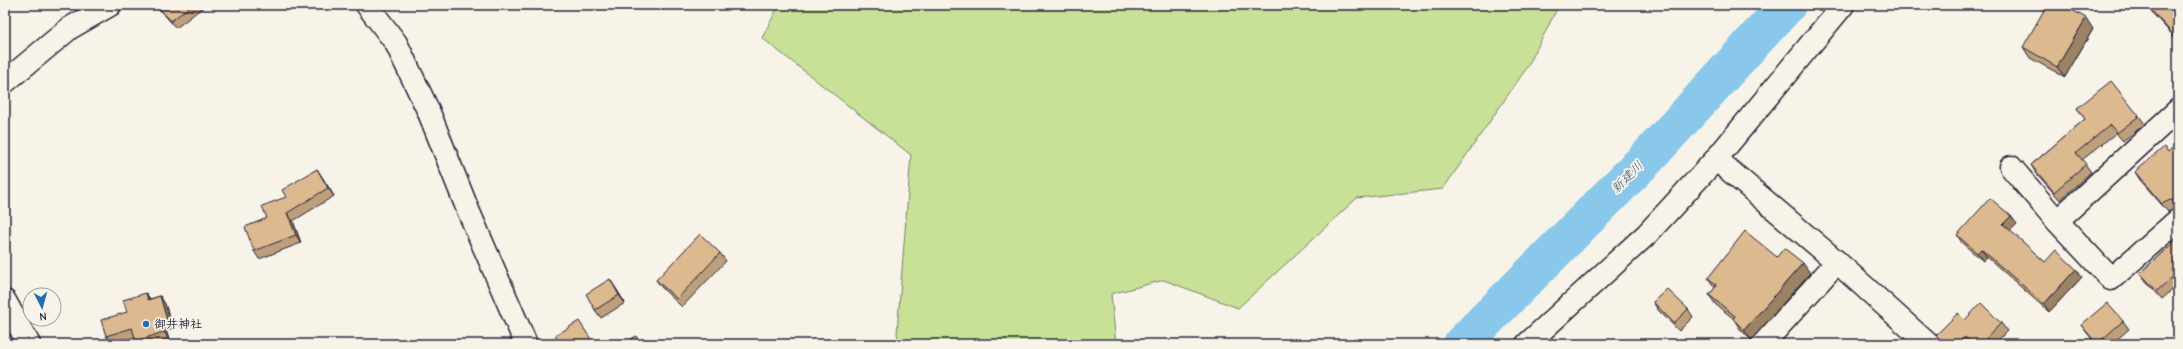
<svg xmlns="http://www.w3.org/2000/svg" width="2183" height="349" font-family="'Comic Neue','Klee One',sans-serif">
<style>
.green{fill:#c8e197;stroke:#758269}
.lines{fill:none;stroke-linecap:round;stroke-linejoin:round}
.river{stroke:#89c8ea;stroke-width:38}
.minor-casing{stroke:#22223b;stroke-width:25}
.minor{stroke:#f7f3e8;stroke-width:22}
.wall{fill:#be9f7b;stroke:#22223b}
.shaded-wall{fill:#9b8264;stroke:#22223b}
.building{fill:#ddb98f;stroke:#22223b}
.poi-dot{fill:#1f6fb2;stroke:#f7f3e8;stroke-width:1.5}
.labels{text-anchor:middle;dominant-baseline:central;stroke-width:3.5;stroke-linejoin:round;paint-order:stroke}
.poi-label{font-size:12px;font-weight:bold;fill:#22223b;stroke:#f7f3e8;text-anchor:start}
.water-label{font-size:13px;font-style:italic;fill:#415470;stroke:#f7f3e8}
</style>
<rect width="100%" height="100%" fill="#f7f3e8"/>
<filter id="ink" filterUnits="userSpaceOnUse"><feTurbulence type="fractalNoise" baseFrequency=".025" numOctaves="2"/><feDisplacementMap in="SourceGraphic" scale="8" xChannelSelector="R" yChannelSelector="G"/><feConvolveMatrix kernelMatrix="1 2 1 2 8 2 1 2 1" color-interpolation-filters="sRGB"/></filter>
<g filter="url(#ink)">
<polygon class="green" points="779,5 1559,5 1528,66 1443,189 1357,198 1238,308 1164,280 1111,294 1116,344 899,344 897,333 911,155 762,38"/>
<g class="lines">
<polyline class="river" points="1462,344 1647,158 1787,5"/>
<defs>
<g id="minor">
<polyline points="367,5 396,43 428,110 468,210 526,344"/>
<polyline points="5,82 70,28 110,5"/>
<polyline points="1716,159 1837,262 1928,344"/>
<polyline points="2011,167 2057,221 2111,279 2178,220"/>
<polyline points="2057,221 2178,110"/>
<polyline points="5,301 29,344"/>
<polyline points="1527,344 1647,234 1716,159 1843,5"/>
<polyline points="1763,344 1837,262"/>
</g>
</defs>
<use href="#minor" class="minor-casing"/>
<use href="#minor" class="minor"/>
</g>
<g class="wall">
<polygon points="156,5 206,5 176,28 160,10"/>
<polygon points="2178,5 2178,41 2154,15 2151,10"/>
<polygon points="2093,29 2065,77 2030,58 2023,47"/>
<polygon points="2077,108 2139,116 2145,124 2123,141 2116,133 2082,160 2091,172 2060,200 2036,173 2031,165 2085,119"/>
<polygon points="2178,143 2178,208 2176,208 2168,212 2140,180 2135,172 2168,152"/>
<polygon points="317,169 334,196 293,221 301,243 259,259 254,251 267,218 286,197"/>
<polygon points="2017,224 2010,231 2045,262 2082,277 2049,312 1987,257 1983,261 1962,243 1957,235"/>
<polygon points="2178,238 2178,285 2162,299 2146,281 2140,273"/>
<polygon points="720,253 726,261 682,307 662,288 656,280"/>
<polygon points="1777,257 1810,273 1751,340 1740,329 1733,318 1716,305 1709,295 1715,288 1708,278"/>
<polygon points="615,287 625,303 601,318 595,310"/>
<polygon points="146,293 150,299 160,296 165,304 173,328 166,330 169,340 157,344 138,344 136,341 135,337 112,344 106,336 127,312"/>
<polygon points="1653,302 1688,309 1693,317 1679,331 1658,310"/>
<polygon points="1965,320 2001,323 2007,331 1994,344 1942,344 1936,335"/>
<polygon points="2123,321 2129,329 2112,344 2096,344 2087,333 2081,325"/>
</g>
<g class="shaded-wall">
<polygon points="2086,18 2093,29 2065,77 2057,67"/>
<polygon points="317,169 322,177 334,196 328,188"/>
<polygon points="287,213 293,221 301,243 296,235"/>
<polygon points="2011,216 2017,224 2009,232 2003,224"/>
<polygon points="1981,249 1987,257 1983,261 1977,253"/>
<polygon points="1803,263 1810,273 1751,340 1744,330"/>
<polygon points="2076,269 2082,277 2049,312 2044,304"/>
<polygon points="610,279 625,303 619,295"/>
<polygon points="146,293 151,301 148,300"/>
<polygon points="160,296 165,304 173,328 167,320"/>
<polygon points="160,322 166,330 169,340 164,332"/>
</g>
<g class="building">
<polygon points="156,5 192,5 171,21"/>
<polygon points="2047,5 2063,5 2086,18 2057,67 2023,47"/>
<polygon points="2157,5 2178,5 2178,40 2151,10"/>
<polygon points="2111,81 2139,116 2117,133 2110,125 2076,153 2086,164 2054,192 2031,165 2085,119 2077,108"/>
<polygon points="2178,143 2178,202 2170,200 2162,204 2135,172 2164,147 2168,152"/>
<polygon points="317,169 328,188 287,213 296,235 254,251 245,227 267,218 262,206 286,197 282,190"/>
<polygon points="1990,198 2011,216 2003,224 2045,262 2056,250 2076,269 2044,304 1981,249 1977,253 1957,235"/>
<polygon points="1745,231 1777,257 1784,248 1803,263 1744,330 1733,319 1735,316 1709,295 1717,285 1708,278"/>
<polygon points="700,234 720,253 677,299 656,280"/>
<polygon points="2178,238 2178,272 2157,291 2140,273"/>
<polygon points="610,279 619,295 595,310 586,294"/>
<polygon points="1667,289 1688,309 1674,323 1653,302"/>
<polygon points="146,293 148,300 160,296 167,320 160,322 164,332 136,341 132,328 106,336 101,320 127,312 123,300"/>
<polygon points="1981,303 2001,323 1981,344 1972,344 1965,337 1959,344 1945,344 1936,335 1958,313 1965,320"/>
<polygon points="2107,303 2123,321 2097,344 2081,325"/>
<polygon points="579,321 594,344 560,344 555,336"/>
<polygon points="636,336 641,344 623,344"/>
</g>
</g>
<circle class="poi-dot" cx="146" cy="324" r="4"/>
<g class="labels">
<g class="poi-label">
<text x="154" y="324">御井神社</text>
</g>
<g class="water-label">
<text transform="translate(1627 177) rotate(-45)">新建川</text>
</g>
</g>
<rect width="2183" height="349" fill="none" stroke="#f7f3e8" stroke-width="20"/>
<rect x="10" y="10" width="2163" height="329" fill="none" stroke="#22223b" stroke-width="1.5" filter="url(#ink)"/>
<g transform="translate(42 307) rotate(174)"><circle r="19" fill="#f7f3e8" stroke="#a29fa3"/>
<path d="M0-3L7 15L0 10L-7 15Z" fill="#1f6fb2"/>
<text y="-6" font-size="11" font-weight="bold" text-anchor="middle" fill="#22223b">N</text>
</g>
</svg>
